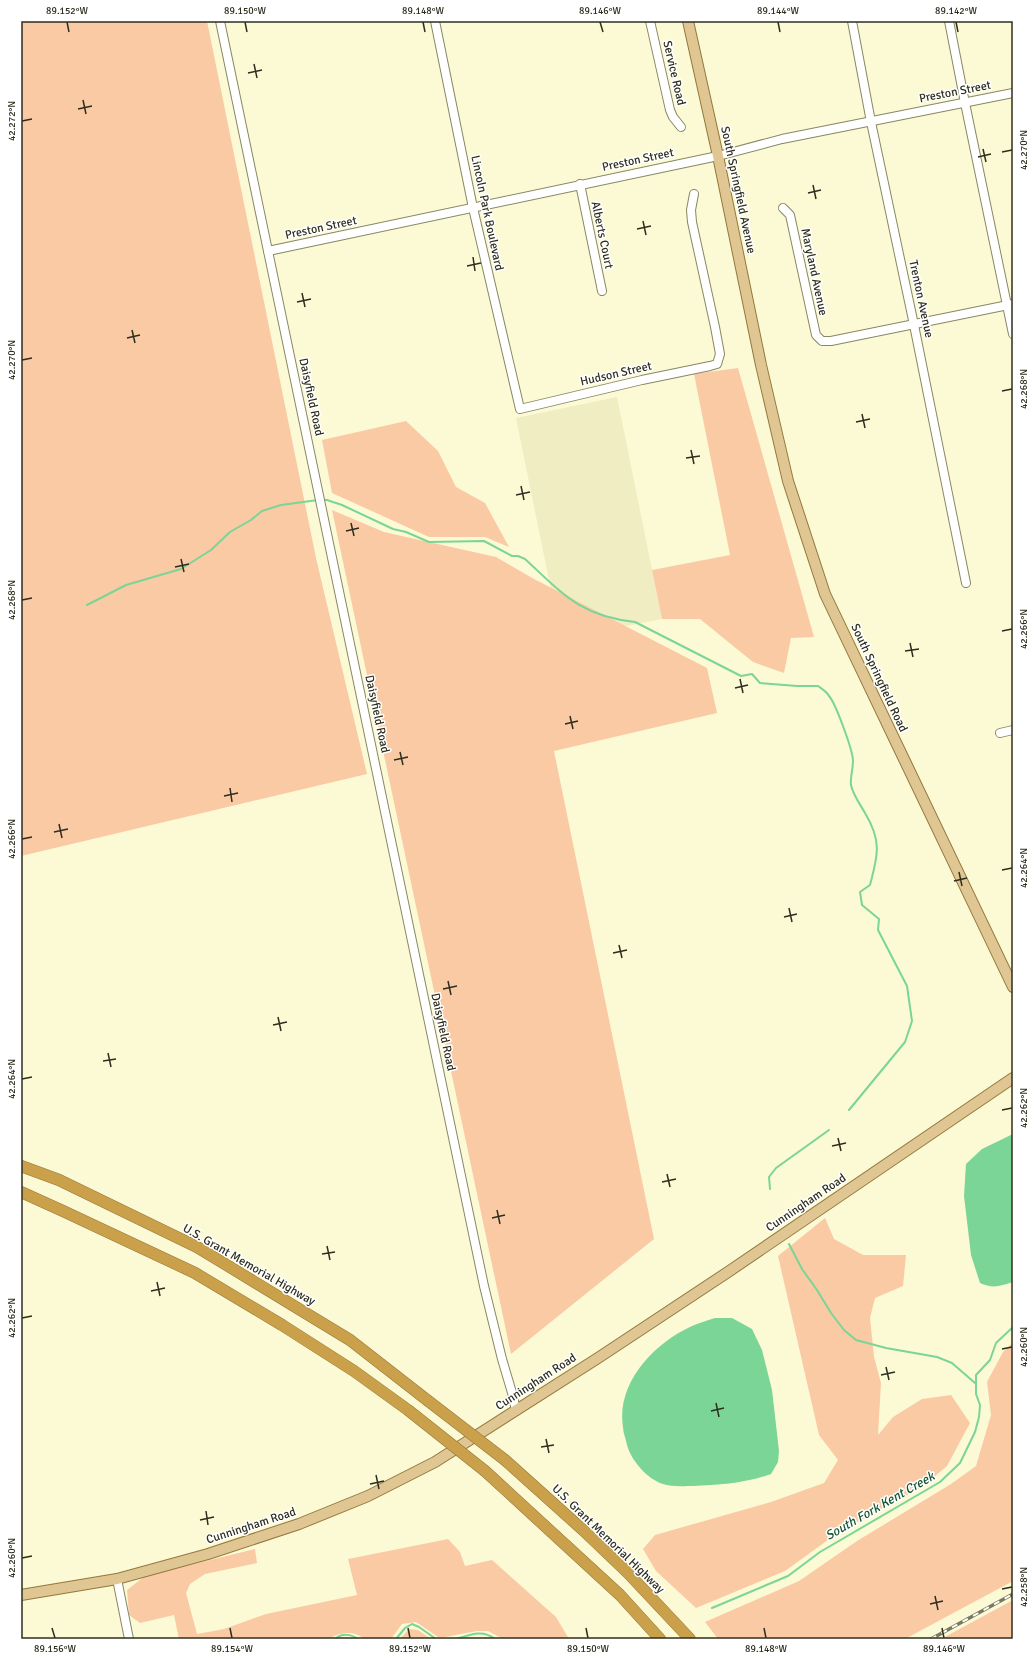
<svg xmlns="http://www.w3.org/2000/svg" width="1034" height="1660" font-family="Signika,sans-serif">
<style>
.built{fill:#efedc1}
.green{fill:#facaa5}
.water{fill:#7ad596}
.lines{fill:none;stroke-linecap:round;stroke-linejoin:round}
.stream{stroke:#7ad596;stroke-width:2}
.minor-casing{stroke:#898765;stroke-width:10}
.major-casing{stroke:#94783c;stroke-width:12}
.highway-casing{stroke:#94783c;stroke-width:12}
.minor{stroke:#fff;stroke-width:8}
.major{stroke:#e0c693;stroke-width:10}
.highway{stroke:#cba04b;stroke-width:11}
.rail-casing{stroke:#797961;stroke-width:3.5}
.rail{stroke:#fff;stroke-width:2;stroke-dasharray:6;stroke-linecap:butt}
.highway-bridge-casing{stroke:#94783c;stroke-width:12;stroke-linecap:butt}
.highway-bridge{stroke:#cba04b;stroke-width:11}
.ticks{fill:none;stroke:#2e2e1f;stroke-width:1.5}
.labels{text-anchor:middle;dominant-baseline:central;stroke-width:3;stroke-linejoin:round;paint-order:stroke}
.street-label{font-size:12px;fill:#2e2e1f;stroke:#fff}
.water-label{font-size:13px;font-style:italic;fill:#14572f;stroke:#fff}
.neatline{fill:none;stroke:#2e2e1f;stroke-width:1.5}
.ticks-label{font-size:10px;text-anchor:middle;fill:#2e2e1f}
</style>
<rect width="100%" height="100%" fill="#fbfad4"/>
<polygon class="built" points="617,397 662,619 561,639 516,418"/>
<g class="green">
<polygon points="21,21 207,21 316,558 367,774 21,856"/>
<polygon points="738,368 814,637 791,638 784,673 753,662 700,619 662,619 652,570 730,555 694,374"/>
<polygon points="406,421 438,451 456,487 485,503 509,547 485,537 429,537 332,493 322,440"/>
<polygon points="332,510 384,532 496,557 534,579 707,668 717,713 554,751 654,1239 511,1354"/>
<polygon points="825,1218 834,1239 863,1255 906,1255 903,1286 875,1298 870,1318 874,1357 881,1383 878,1435 893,1417 922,1399 951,1395 970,1423 947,1466 922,1487 839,1532 785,1571 696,1608 656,1571 643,1549 655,1535 771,1502 824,1483 838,1460 819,1435 778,1256"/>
<polygon points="1013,1342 1013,1581 905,1639 718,1639 705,1622 799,1581 857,1541 951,1484 976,1466 991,1415 987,1382 1003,1352"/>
<path d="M448,1539l12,13 5,14 27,-6 64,57 13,22h-66l-15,-8h-11l-32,6h-7l-22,-15 -14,2 -11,15h-27c-10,-9 -25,-7 -35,0h-150l-5,-24 -34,8 -11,-8 -2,-25 18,-14 110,-27 2,14 -52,11 -15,10 -4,9 11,41 27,-5 42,-15 91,-19 -9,-36z"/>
<polygon points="1013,1600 1013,1639 941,1639"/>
<polygon points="409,1629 418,1630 431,1639 400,1639"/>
</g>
<g class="water">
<path d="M1013,1134v148c-13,4 -20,7 -33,1l-9,-28 -7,-59 2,-32 16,-15z"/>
<path d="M715,1318h17l20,11 10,21 10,40 7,61 -1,11 -7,12c-25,9 -51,11 -78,12 -9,0 -22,1 -30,-2 -16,-5 -32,-24 -36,-39 -1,-6 -4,-12 -4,-18 -7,-44 31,-84 69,-101 7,-3 16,-6 23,-8z"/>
</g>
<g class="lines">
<g class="stream">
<path d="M322,500h5l15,5 51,24 13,3 23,10 55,-1 28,15h6l7,3c38,35 55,57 110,63l106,54 11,-2 8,9 37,3h21c4,3 9,6 11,10 7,8 24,55 24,65 0,9 -3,16 -2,24 2,10 9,19 14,28 17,28 13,42 5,72l-10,7 2,13 17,14 -1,11 29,56 5,35 -7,21 -56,68"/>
<polyline points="87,605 126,585 181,569 211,550 230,532 251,520 262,511 281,505 318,500"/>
<polyline points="770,1189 769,1177 776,1168 829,1130"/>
<polyline points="789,1244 802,1269 817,1290 831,1313 844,1330 856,1340 886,1348 937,1357 952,1363 975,1383"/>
<polyline points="712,1608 788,1576 820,1552 940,1482 960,1463 975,1432 979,1417 980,1405 976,1394 976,1375 990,1360 996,1343 1013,1327"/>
<path d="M335,1639c7,-6 16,-5 23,0"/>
<polyline points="396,1639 405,1628 412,1624 419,1627 436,1639"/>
<path d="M456,1639c14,-4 26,-10 39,0"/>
</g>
<defs>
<g id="minor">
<polyline points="220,21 484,1286 502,1359 513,1396 516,1411"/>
<polyline points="435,21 473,208 520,409 642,380 710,366 717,364 720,354 715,327 692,222 691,210 694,194"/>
<polyline points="650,21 670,110 673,117 681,127"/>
<polyline points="852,21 871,122 914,325 966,583"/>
<polyline points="949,21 965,103 1013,334"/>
<polyline points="580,184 602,291"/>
<polyline points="783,208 790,215 816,335 822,341 831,341 1013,304"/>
<polyline points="268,251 718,156 782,139 1013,93"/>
<polyline points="1000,733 1013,730"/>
<polyline points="117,1579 129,1639"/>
</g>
<g id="major">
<polyline points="688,21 718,156 761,365 788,481 825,594 1013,987"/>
<polyline points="21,1595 117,1579 208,1554 299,1524 368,1496 435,1462 598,1358 728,1272 1013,1078"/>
</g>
<g id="highway">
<polyline points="21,1166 59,1180 197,1247 350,1340 427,1400"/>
<polyline points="21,1192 63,1211 195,1273 282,1325 354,1371 408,1410"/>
<polyline points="505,1460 583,1530 628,1573 690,1639"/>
<polyline points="485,1471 620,1595 660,1639"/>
</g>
</defs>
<use href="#minor" class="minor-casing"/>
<use href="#major" class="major-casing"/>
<use href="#highway" class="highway-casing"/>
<use href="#minor" class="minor"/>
<use href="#major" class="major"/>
<use href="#highway" class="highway"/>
<defs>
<polyline id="rail" points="931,1639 1013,1594"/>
</defs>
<use href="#rail" class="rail-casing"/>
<use href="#rail" class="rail"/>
<defs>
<g id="highway-bridge">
<polyline points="427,1400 505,1460"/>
<polyline points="408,1410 485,1471"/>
</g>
</defs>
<use href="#highway-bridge" class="highway-bridge-casing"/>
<use href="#highway-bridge" class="highway-bridge"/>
</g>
<path class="ticks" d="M67,22l2,10M245,22l2,10M423,22l2,10M600,22l3,10M778,22l2,10M956,22l2,10M254,64l3,14M248,73l14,-3M83,100l3,14M78,109l14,-3M22,121l10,-2M983,149l3,13M1002,152l10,-2M978,157l13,-3M813,185l3,14M808,193l13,-3M643,221l3,14M637,229l14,-3M473,257l2,14M467,266l14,-3M302,293l3,14M297,302l14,-3M132,330l3,13M127,338l13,-3M22,360l10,-2M1002,391l10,-2M862,414l3,14M856,422l14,-3M691,450l3,14M686,458l14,-2M521,486l3,14M516,495l14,-3M351,523l3,13M346,531l13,-3M181,559l3,13M175,567l14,-3M22,600l10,-2M1002,631l10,-2M910,643l3,14M905,651l14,-2M740,679l3,14M735,688l13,-3M570,716l3,13M565,724l13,-3M400,752l3,13M394,760l14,-3M230,788l2,14M224,796l14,-3M59,824l3,14M54,832l14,-3M22,839l10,-2M1002,870l10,-2M959,872l3,14M954,881l13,-3M789,908l3,14M784,917l13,-3M619,945l3,13M613,953l14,-3M448,981l3,14M443,989l14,-3M278,1017l3,14M273,1025l14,-3M108,1053l3,14M103,1061l13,-2M22,1079l10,-2M1002,1110l10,-2M838,1138l3,13M832,1146l14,-3M667,1174l3,13M662,1182l14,-3M497,1210l3,14M492,1218l13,-3M327,1246l3,14M322,1254l13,-2M157,1282l3,14M151,1291l14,-3M22,1318l10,-2M1002,1349l10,-2M886,1367l3,13M881,1375l14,-3M716,1403l3,14M711,1411l13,-3M546,1439l3,14M541,1447l13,-2M376,1475l3,14M370,1484l14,-3M206,1511l2,14M200,1520l14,-3M22,1558l10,-2M1002,1589l10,-2M935,1596l3,14M930,1604l13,-3M52,1628l3,10M230,1628l2,10M408,1628l2,10M586,1628l2,10M764,1628l2,10M942,1628l2,10"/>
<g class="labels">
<g class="street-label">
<text transform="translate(674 73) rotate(77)">Service Road</text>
<text transform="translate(955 92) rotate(-11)">Preston Street</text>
<text transform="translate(638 160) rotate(-12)">Preston Street</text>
<text transform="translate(738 190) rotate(78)">South Springfield Avenue</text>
<text transform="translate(487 213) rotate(78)">Lincoln Park Boulevard</text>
<text transform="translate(321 228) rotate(-12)">Preston Street</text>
<text transform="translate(602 235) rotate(78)">Alberts Court</text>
<text transform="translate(814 272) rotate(78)">Maryland Avenue</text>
<text transform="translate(921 299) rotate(78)">Trenton Avenue</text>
<text transform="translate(616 374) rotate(-13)">Hudson Street</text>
<text transform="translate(311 397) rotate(78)">Daisyfield Road</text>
<text transform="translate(879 678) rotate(65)">South Springfield Road</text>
<text transform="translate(377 714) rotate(78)">Daisyfield Road</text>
<text transform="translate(443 1032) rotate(78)">Daisyfield Road</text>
<text transform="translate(806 1203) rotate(-34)">Cunningham Road</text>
<text transform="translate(249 1265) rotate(30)">U.S. Grant Memorial Highway</text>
<text transform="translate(536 1382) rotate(-33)">Cunningham Road</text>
<text transform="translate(251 1526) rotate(-18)">Cunningham Road</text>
<text transform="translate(608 1539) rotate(44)">U.S. Grant Memorial Highway</text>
</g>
<g class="water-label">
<text transform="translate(880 1506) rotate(-30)">South Fork Kent Creek</text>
</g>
</g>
<rect width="1034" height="1660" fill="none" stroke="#ffffff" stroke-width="44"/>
<rect x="22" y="22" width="990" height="1616" class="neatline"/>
<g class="ticks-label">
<text x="67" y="14">89.152°W</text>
<text x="245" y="14">89.150°W</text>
<text x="423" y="14">89.148°W</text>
<text x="600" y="14">89.146°W</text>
<text x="778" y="14">89.144°W</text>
<text x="956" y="14">89.142°W</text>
<text transform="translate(11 121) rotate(-90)" y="4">42.272°N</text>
<text transform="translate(1023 150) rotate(-90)" y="4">42.270°N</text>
<text transform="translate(11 360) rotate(-90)" y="4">42.270°N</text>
<text transform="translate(1023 389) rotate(-90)" y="4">42.268°N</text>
<text transform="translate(11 600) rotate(-90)" y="4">42.268°N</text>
<text transform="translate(1023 629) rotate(-90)" y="4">42.266°N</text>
<text transform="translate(11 839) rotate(-90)" y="4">42.266°N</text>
<text transform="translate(1023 868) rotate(-90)" y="4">42.264°N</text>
<text transform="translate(11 1079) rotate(-90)" y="4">42.264°N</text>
<text transform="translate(1023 1108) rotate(-90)" y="4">42.262°N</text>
<text transform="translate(11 1318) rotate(-90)" y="4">42.262°N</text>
<text transform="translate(1023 1347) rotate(-90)" y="4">42.260°N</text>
<text transform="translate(11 1558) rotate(-90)" y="4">42.260°N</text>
<text transform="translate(1023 1587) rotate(-90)" y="4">42.258°N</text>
<text x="55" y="1652">89.156°W</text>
<text x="232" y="1652">89.154°W</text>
<text x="410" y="1652">89.152°W</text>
<text x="588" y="1652">89.150°W</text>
<text x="766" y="1652">89.148°W</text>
<text x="944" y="1652">89.146°W</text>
</g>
</svg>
